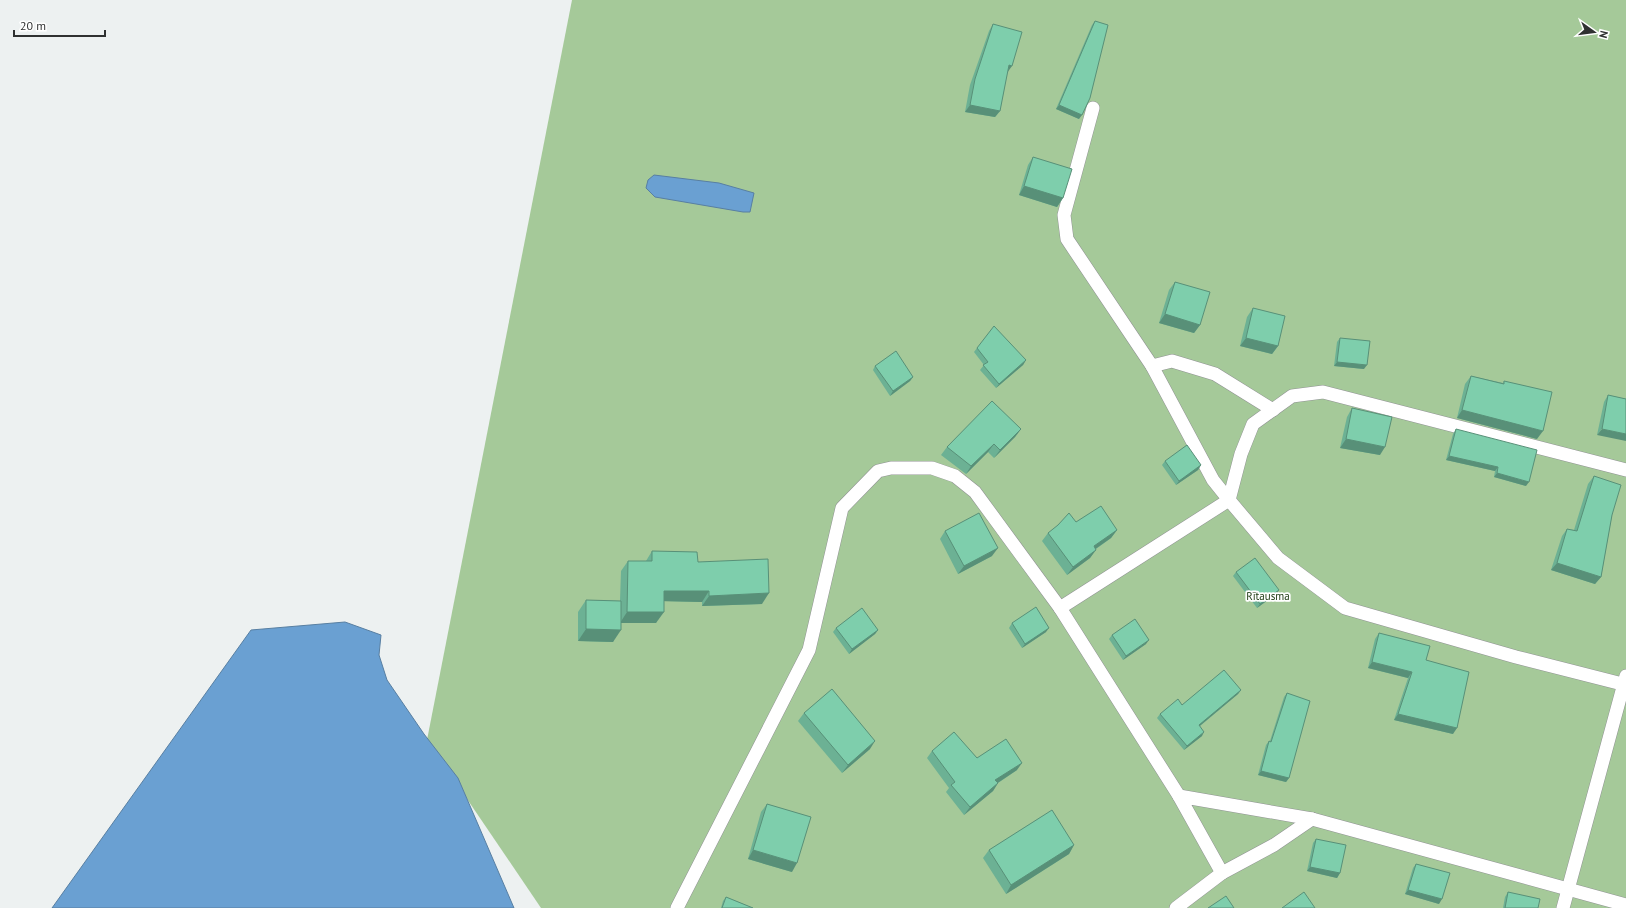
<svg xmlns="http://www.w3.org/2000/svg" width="1626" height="908" font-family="'PT Sans',sans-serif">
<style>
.green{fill:#a5c999}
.water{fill:#6aa0d2;stroke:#587fa2}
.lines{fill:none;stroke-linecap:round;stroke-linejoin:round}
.service-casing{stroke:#909393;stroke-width:14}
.service{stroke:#fff;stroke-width:13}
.wall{fill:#6cb194}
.shaded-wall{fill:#589078}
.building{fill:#7eceac;stroke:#589078}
.labels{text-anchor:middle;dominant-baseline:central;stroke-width:3.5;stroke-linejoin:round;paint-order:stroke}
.park-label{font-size:11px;fill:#19360e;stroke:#fff}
</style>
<rect width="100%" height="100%" fill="#edf1f1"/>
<polygon class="green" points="572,0 1626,0 1626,908 541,908 427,740"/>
<g class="water">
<polygon points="654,175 719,183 754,193 750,212 743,212 655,197 646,188 648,180"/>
<polygon points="345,622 381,635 379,655 387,680 424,734 458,778 514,908 52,908 251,630"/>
</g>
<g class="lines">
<defs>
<g id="service">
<polyline points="1152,366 1172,361 1215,374 1273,410"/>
<polyline points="1626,470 1323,392 1292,396 1253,424 1241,454 1229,500 1278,558 1345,608 1516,657 1626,685"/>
<polyline points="1060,608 1229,500 1213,480 1152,366 1067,239 1064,215 1093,108"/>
<polyline points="1222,873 1274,845 1312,819"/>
<polyline points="677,908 809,650 842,508 878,471 891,468 932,468 955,476 975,492 1060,608 1179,796"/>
<polyline points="1176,908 1222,873 1179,796 1312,819 1626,905"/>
<polyline points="1563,908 1626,676"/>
</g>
</defs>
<use href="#service" class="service-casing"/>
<use href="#service" class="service"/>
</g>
<g class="wall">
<polygon points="1095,21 1079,119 1056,109 1092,25"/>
<polygon points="993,24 1007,73 1000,111 995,117 965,112 970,85 989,31"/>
<polygon points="1033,157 1063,198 1057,207 1019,195 1028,165"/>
<polygon points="1175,282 1200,325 1194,333 1159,323 1169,290"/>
<polygon points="1253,308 1278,346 1272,354 1240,346 1247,317"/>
<polygon points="1340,338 1364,369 1334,366 1337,342"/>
<polygon points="977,348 1026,360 1023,365 996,388 980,370 984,365 974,352"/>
<polygon points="875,366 913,377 910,381 890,396 873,370"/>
<polygon points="1471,376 1503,383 1504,381 1537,439 1457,418 1465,384"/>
<polygon points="1608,395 1626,399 1597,435 1604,402"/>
<polygon points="1352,408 1380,455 1340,448 1347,417"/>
<polygon points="1021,429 1015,437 994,458 988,452 966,474 941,455 947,447"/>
<polygon points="1456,429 1526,486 1494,477 1495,471 1446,460 1453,434"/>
<polygon points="1165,461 1201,465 1198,470 1176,485 1162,465"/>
<polygon points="1594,476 1612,515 1601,577 1595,584 1551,570 1562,536 1567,529 1574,530 1588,484"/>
<polygon points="1076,522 1117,530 1111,538 1096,549 1090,558 1067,575 1042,541 1048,533"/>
<polygon points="945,531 992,556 958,574 940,539"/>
<polygon points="652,551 698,562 762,604 702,606 702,602 664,601 656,623 621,623 613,642 578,641 578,612 586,600 620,601 621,571 628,561 646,561"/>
<polygon points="1236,572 1279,590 1276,594 1257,608 1233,576"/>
<polygon points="1012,623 1046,632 1022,648 1009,628"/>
<polygon points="836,628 878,630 875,634 849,654 833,632"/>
<polygon points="1379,633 1426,660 1453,734 1394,720 1408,678 1368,668 1375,639"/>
<polygon points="1112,635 1146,644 1123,660 1109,639"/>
<polygon points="1241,690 1238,694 1200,726 1202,736 1184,750 1157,718 1160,714"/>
<polygon points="1287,693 1289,778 1286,782 1258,775 1266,745 1269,741 1270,741 1284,697"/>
<polygon points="804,713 870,749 842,773 798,721"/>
<polygon points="932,751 977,758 1017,770 998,783 993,791 964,815 946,792 949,788 927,758"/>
<polygon points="767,804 792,872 748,859 761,812"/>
<polygon points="1316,839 1340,873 1337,878 1307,871 1313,843"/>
<polygon points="1074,845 1069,854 1006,894 983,858 989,850"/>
<polygon points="1416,864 1439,904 1405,894 1413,868"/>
<polygon points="1508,892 1538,908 1503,908 1505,897"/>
<polygon points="726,897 753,908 721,908 723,901"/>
</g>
<g class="shaded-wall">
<polygon points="1009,65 1012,66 1007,73"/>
<polygon points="970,105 1000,111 995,117 965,112"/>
<polygon points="1059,105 1082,115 1079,119 1056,109"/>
<polygon points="1024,186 1063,198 1057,207 1019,195"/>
<polygon points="1165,314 1200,325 1194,333 1159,323"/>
<polygon points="1246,338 1278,346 1272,354 1240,346"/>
<polygon points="1026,360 1023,365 996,388 999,384"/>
<polygon points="1337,362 1367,365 1364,369 1334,366"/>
<polygon points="913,377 910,381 890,396 893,391"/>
<polygon points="1462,410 1543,431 1537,439 1457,418"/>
<polygon points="1021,429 1015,437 994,458 1000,450"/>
<polygon points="1602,429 1626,434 1626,441 1597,435"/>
<polygon points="1346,439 1385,447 1380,455 1340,448"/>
<polygon points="994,444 988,452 966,474 971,466"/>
<polygon points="1449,456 1498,467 1495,471 1446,460"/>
<polygon points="1201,465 1198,470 1176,485 1179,481"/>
<polygon points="1497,473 1529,482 1526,486 1494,477"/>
<polygon points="1117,530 1111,538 1088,554 1094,546"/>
<polygon points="998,548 992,556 958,574 964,566"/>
<polygon points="1096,550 1090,558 1067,575 1073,567"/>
<polygon points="1557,563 1601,577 1595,584 1551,570"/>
<polygon points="1279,590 1276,594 1257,608 1260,604"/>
<polygon points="664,591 709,591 702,602 656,601"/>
<polygon points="769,593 762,604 702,606 709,596"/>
<polygon points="627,612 664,612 656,623 620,623"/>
<polygon points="1049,628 1046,632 1022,648 1025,644"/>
<polygon points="586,629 621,630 613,642 578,641"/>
<polygon points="878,630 875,634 849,654 852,649"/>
<polygon points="1149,640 1146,644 1123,660 1126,656"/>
<polygon points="1372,662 1412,672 1408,678 1368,668"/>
<polygon points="1241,690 1238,694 1196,729 1199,725"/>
<polygon points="1398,714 1457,728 1453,734 1394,720"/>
<polygon points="1204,732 1202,736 1184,750 1187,746"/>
<polygon points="875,741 870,749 842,773 848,765"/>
<polygon points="1022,763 1017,770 990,788 995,780"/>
<polygon points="1261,771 1289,778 1286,782 1258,775"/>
<polygon points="998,783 993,791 964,815 970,807"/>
<polygon points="1074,845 1069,854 1006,894 1011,885"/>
<polygon points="753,850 797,863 792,872 748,859"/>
<polygon points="1310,867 1340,873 1337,878 1307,871"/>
<polygon points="1408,890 1442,899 1439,904 1405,894"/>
</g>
<g class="building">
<polygon points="1095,21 1108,25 1090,98 1082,115 1059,105"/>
<polygon points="993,24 1022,32 1012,66 1009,65 1000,111 970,105 975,79"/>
<polygon points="1033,157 1072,169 1063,198 1024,186"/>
<polygon points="1175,282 1210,292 1200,325 1165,314"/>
<polygon points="1253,308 1285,316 1278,346 1246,338"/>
<polygon points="994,326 1026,360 999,384 983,365 988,362 977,348"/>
<polygon points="1340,338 1370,341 1367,365 1337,362"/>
<polygon points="896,351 913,377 893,391 875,366"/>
<polygon points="1471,376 1504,384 1504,381 1552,392 1543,431 1462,410"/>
<polygon points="1608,395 1626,399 1626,434 1602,429"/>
<polygon points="992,401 1021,429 1000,450 994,444 971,466 947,447"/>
<polygon points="1352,408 1392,417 1385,447 1346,439"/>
<polygon points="1456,429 1537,450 1529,482 1497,473 1498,467 1449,456"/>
<polygon points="1187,445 1201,465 1179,481 1165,461"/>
<polygon points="1594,476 1621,485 1612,515 1601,577 1557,563 1567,529 1577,531"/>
<polygon points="1101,506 1117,530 1094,546 1096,550 1073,567 1048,533 1058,525 1069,513 1076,522"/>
<polygon points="979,513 998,548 964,566 945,531"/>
<polygon points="652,551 697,552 698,562 768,559 769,593 709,596 709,591 664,591 664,612 627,612 628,561 652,561"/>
<polygon points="1255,558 1279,590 1260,604 1236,572"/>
<polygon points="586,600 621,601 621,630 586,629"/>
<polygon points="1036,607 1049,628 1025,644 1012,623"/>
<polygon points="862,608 878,630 852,649 836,628"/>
<polygon points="1135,619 1149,640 1126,656 1112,635"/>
<polygon points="1379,633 1430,646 1426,660 1469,672 1457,728 1398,714 1412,672 1372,662"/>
<polygon points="1224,670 1241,690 1199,725 1204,732 1187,746 1160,714 1178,699 1182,705"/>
<polygon points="832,689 875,741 848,765 804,713"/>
<polygon points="1287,693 1310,701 1289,778 1261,771 1269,741 1271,742"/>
<polygon points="954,732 977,758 1006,739 1022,763 995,780 998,783 970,807 951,785 955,782 932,751"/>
<polygon points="767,804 811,817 797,863 753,850"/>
<polygon points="1052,810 1074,845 1011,885 989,850"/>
<polygon points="1316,839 1346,845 1340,873 1310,867"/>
<polygon points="1416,864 1450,873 1442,899 1408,890"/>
<polygon points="1304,892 1315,908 1282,908"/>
<polygon points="1508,892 1540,899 1538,908 1505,908"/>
<polygon points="1226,896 1234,908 1208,908"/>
<polygon points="726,897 753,908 722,908"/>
</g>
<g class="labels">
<g class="park-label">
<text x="1268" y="596">Rītausma</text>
</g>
</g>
<g transform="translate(1594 32) rotate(104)" stroke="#ffffff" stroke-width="3" paint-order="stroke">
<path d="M0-3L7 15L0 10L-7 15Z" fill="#2f3131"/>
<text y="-6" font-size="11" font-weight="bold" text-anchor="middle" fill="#2f3131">N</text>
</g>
<path d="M14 30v6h91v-6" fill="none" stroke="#2f3131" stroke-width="2"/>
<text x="20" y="30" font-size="12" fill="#2f3131" stroke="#ffffff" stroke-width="3" paint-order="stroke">20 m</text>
</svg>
